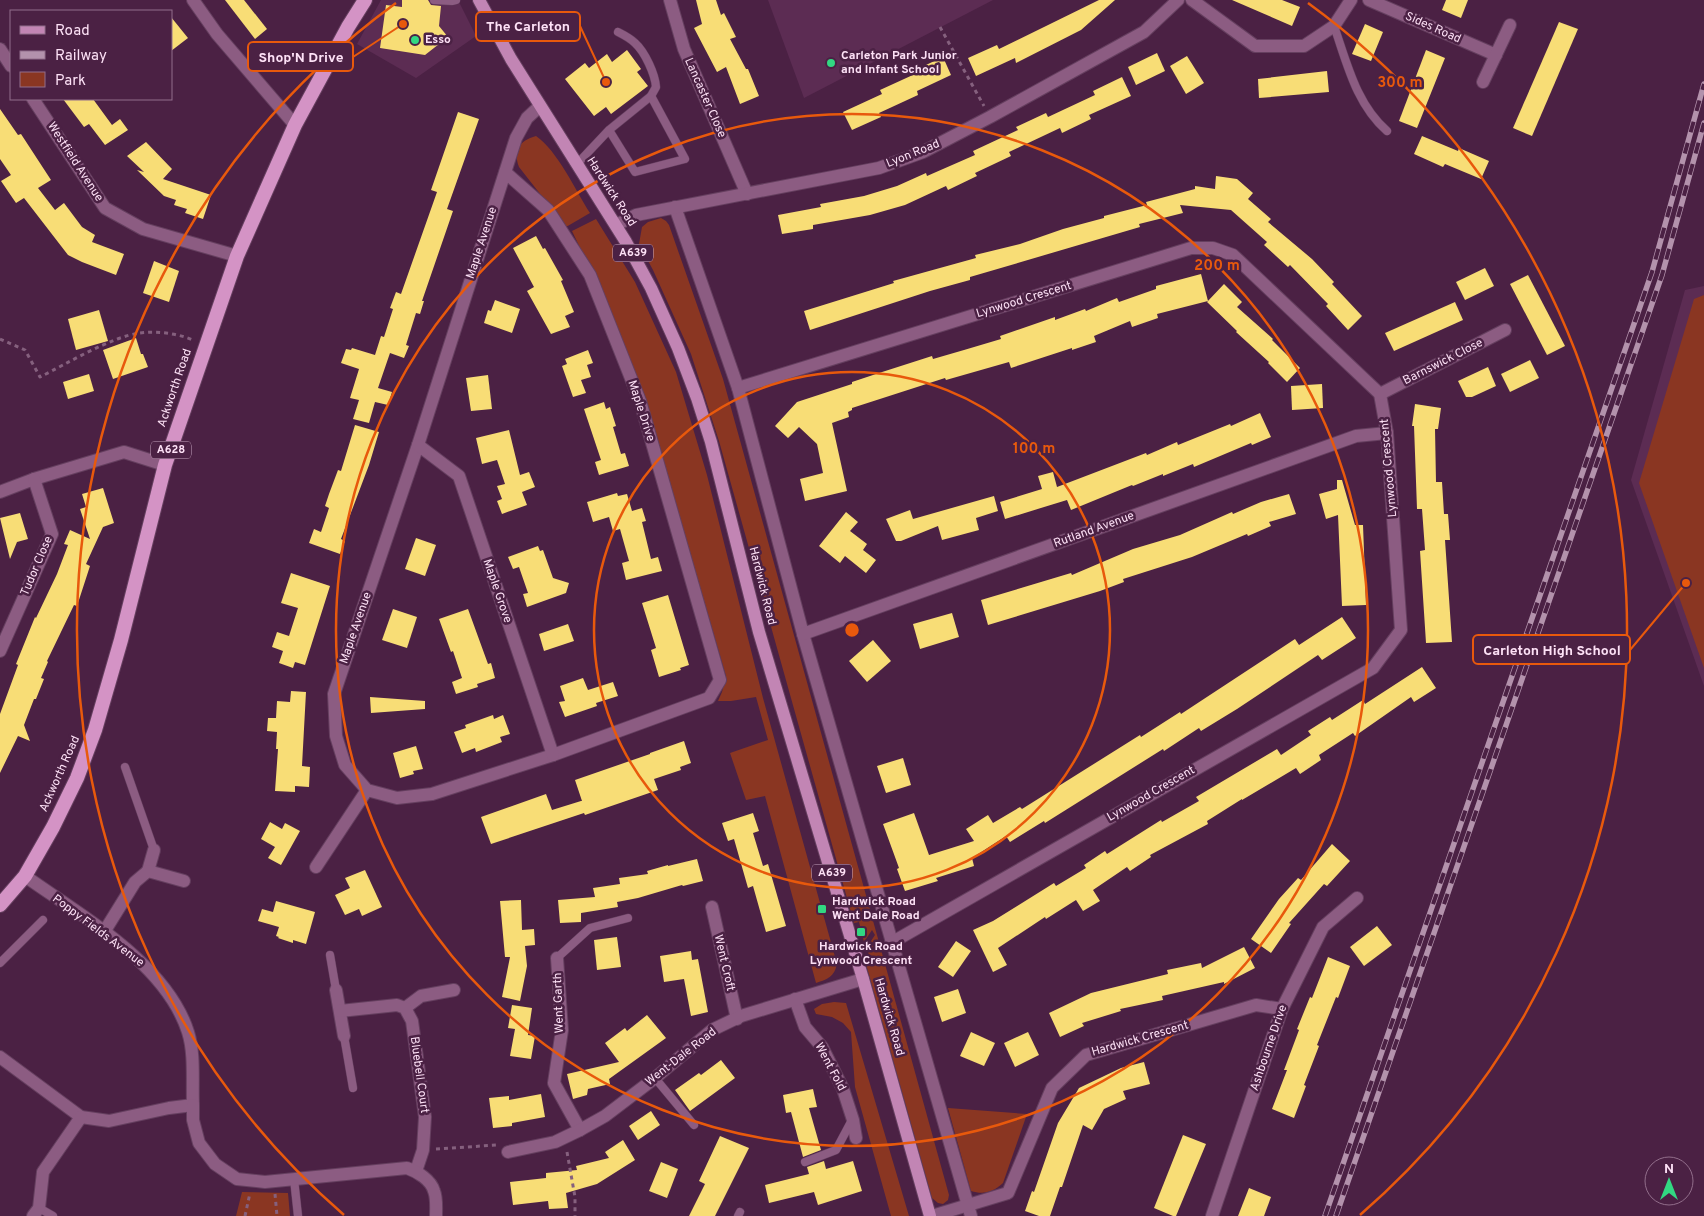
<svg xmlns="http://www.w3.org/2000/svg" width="1704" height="1216" font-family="Overpass,sans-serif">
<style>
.built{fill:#5c2c53}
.green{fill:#8a3622}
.building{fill:#f8dd76}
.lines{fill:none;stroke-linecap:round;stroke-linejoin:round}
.service-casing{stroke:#653f5f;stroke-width:9}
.minor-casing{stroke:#653f5f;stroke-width:14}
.primary-casing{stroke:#653f5f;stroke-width:14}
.trunk-casing{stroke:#653f5f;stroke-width:16}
.path{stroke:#85607e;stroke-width:3;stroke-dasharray:4 4;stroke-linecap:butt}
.service{stroke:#8c5c82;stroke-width:8}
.minor{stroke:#8c5c82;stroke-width:12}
.primary{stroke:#c285b4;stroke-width:12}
.trunk{stroke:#d493c5;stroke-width:14}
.rail-casing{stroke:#b392ac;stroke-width:5.5}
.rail{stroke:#4b2144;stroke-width:4;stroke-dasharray:11;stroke-linecap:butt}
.ring{fill:none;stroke:#e8590c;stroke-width:2.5}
.poi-dot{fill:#32d882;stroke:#4b2144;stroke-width:2}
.labels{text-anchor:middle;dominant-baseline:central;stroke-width:5;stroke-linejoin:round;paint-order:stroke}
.shield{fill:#4b2144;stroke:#c8a7c1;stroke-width:1}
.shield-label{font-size:11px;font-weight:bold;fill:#fde1f6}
.street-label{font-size:12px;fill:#fde1f6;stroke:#4b2144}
.poi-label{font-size:12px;font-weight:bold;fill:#fde1f6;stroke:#4b2144;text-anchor:start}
.centre{fill:#e8590c;stroke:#4b2144;stroke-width:2.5}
.ring-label{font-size:15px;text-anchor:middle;font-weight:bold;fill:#e8590c;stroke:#4b2144;stroke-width:5;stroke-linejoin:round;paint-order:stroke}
.leader{fill:none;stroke:#e8590c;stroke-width:2}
.callout-dot{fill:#e8590c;stroke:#4b2144;stroke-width:2}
.callout{fill:#4b2144;stroke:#e8590c;stroke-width:2}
.callout-label{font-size:14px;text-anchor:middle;font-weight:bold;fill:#fde1f6}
</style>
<rect width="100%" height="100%" fill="#4b2144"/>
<g class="built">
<polygon points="381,0 458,0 476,36 416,78 357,44"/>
<polygon points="768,0 993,0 804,98"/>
<polygon points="1704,286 1704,686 1631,480 1685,290"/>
</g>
<g class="green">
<path d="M536,136c21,14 40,55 54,77l-24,14 -47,-60c-6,-17 0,-26 17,-31z"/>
<polygon points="661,218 666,221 669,225 723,379 949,1195 948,1200 943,1204 938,1203 932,1198 864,957 869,956 867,947 875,935 872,930 864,942 859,922 854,923 719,441 691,354 653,270 639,244 642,227 648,222"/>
<path d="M596,219l39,63 41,90 31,103 56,223 74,266c-3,13 -9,15 -21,19l-51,-187 -19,4 -16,-47 38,-13 -12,-43 -25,4h-13l4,-9 4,-16 -66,-225 -53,-147 -35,-73z"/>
<polygon points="1704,295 1704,668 1639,483 1694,299"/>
<polygon points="834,1002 846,1003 909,1216 891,1216 855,1087 851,1032 843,1023 832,1017 816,1014 814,1009 822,1004"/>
<path d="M948,1108l79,6 -24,69c-10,9 -19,12 -32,8z"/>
<polygon points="242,1192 288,1193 290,1216 236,1216"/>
</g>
<g class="building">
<polygon points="225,0 244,0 267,29 255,39"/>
<polygon points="402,0 428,0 431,5 441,6 439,26 448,37 425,55 380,48 386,5 402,7"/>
<polygon points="696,0 716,0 721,15 724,13 736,37 730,39 746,69 748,69 759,96 740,104 726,67 717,72 694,28 702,24"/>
<polygon points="1099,0 1115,0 1081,30 1016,63 1015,58 976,76 968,58 997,45 999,49"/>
<polygon points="1232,0 1282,0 1300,7 1292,26"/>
<polygon points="1446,0 1468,0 1461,18 1442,10"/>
<polygon points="171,17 188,38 171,51"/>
<polygon points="1559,22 1578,29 1532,136 1513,128"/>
<polygon points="1365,24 1383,32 1371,61 1352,54"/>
<polygon points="627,50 641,69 637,72 648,86 611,114 606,107 594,116 565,79 585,63 589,68 607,54 612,62"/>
<polygon points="1426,50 1445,58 1417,128 1399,121"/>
<polygon points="1157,53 1165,71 1136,85 1128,67"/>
<polygon points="1187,56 1204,83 1186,94 1170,66"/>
<polygon points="943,57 951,75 917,91 918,95 879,113 881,117 852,130 843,112 882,94 880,90 915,74 913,71"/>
<polygon points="1327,71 1329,92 1259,98 1258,79"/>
<polygon points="1122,77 1131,96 1089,115 1091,119 1062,133 1060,128 1009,152 1011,156 975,173 977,176 948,190 946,186 905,205 870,215 813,225 813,229 782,234 778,215 821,207 820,204 864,196 897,186 926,173 927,176 975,155 973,151 1018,130 1016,127 1046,113 1048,117 1095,95 1093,91"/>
<polygon points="63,99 93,99 112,125 120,119 128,130 105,145 89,124 84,127"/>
<polygon points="0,109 18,135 21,134 51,180 38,188 55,210 64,203 82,227 95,235 92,242 124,254 116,275 82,262 68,255 24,198 16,203 1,181 11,175 0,159"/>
<polygon points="458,112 479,119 447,209 453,211 422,301 424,301 420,314 416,313 406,345 409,346 404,358 390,353 378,388 392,392 388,405 375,402 369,423 353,419 359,400 350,398 359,369 341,363 346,349 351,350 352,348 375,355 381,336 384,337 393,309 390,308 396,292 401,294 437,192 431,190"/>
<polygon points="1422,136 1458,151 1459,148 1489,161 1481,179 1445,164 1443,167 1414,154"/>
<polygon points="146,142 172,169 163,179 211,195 203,219 185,213 187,209 174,205 176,200 164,196 137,170 144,172 127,156"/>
<polygon points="1216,176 1237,179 1253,193 1248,199 1271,219 1268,222 1312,259 1334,282 1332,284 1362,316 1348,330 1326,306 1328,304 1290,265 1288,267 1264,245 1267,242 1231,210 1180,205 1183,213 1139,224 1140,227 970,277 970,280 930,291 810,330 804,311 894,283 893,281 976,258 975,255 1020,244 1063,229 1104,218 1104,216 1147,205 1146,202 1195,189 1195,186 1215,189"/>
<polygon points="536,236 543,249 545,248 563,280 561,281 574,312 565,316 570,327 551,334 527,291 534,287 513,248"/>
<polygon points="154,261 179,271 169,302 143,293"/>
<polygon points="1485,268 1494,286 1465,300 1456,282"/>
<polygon points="1201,274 1208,301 1157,314 1158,318 1132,327 1130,321 1094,336 1096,342 1072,350 1072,348 1011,368 1009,362 946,380 945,378 852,408 852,410 848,412 849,417 832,423 847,491 805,501 800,479 823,473 817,444 799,427 788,438 775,426 797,402 852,384 852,382 879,373 932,356 933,359 964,350 1001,339 1000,336 1055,317 1055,320 1085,309 1086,311 1117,298 1119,302 1156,289 1156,286"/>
<polygon points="1528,275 1565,346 1547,355 1510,284"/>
<polygon points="1224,284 1242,302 1237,307 1273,339 1272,340 1300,368 1287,382 1268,363 1269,362 1236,332 1237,331 1207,302"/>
<polygon points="495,300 520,309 512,333 484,323 488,310 491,311"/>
<polygon points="1455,302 1463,320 1394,351 1385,333"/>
<polygon points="99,310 108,341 76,350 68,319"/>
<polygon points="136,338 141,354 143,354 148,367 113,379 103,350"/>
<polygon points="588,350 593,363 587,365 591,377 581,380 586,393 573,397 562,366 567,364 565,359"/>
<polygon points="1530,360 1539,378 1510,392 1501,374"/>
<polygon points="1488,367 1496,386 1472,397 1466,397 1458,381"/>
<polygon points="89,374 94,391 68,399 63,382"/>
<polygon points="488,375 492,409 471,411 466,378"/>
<polygon points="1322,384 1323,408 1292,410 1291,386"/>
<polygon points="604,402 606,409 610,407 616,426 613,427 621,454 625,453 629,466 599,475 595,462 601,460 584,409"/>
<polygon points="1415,404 1441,408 1438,429 1435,429 1436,482 1442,482 1444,514 1448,514 1450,540 1445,540 1452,642 1426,643 1420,551 1425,550 1422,509 1417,509 1414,426 1412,426"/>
<polygon points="1260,413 1271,437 1252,445 1251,443 1194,467 1193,464 1163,476 1163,474 1133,486 1132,485 1071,510 1067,500 1005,519 1000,502 1042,489 1038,476 1053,472 1057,487 1146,453 1147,455 1177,442 1178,445 1230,424 1231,426"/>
<polygon points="355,425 379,432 369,465 341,539 345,541 340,554 309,543 314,529 321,532 329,508 325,506 329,494 338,470 341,471"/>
<polygon points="509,430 520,475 529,472 535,487 522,492 527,505 502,514 497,501 502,499 497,486 505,484 497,460 482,464 476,438"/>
<polygon points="1337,480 1342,480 1355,525 1363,525 1366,605 1342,606 1338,515 1326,519 1319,494 1337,489"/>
<polygon points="103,488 114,523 103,527 86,564 90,566 77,606 74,605 47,661 48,662 41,678 44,679 36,699 34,699 24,725 30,741 18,736 0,773 0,714 18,665 16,664 35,617 36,618 57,574 68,545 64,544 70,530 90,539 80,509 86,507 82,494"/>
<polygon points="617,493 618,496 627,494 632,511 642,508 646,521 642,522 651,559 658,557 662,571 626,580 622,563 629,561 620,529 613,531 609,517 593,522 587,502"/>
<polygon points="1289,494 1296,514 1269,522 1271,526 1248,536 1247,534 1192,557 1123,579 1124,582 1100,591 988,625 981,600 1071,573 1072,575 1133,549 1180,535 1232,512 1233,514 1261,502"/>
<polygon points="994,496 998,511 976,518 979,530 942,540 938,526 901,541 896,541 886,519 910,510 913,519"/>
<polygon points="846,512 858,522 850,531 867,544 863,550 876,560 866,573 845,556 840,563 819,546"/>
<polygon points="20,513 28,539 17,542 10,559 0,518"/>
<polygon points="416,538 436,545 425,576 405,569"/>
<polygon points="538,546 540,551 543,550 553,578 569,583 566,593 527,607 523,594 528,593 519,567 513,569 508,557"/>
<polygon points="291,573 330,586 305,665 295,662 293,668 279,663 283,651 272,647 277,632 289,636 298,608 281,603"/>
<polygon points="668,595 689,665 680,668 681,670 659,677 651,650 656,648 642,603"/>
<polygon points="393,609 417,617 407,648 382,640"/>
<polygon points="468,609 488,664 491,663 495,678 477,684 478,687 456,694 452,682 462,678 453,651 451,652 439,619"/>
<polygon points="952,613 959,637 920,649 913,624"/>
<polygon points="1342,617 1356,638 1322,660 1318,655 1237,709 1201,731 1199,728 1164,751 1163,749 1045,823 1044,821 1010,842 1006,836 972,858 974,866 936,878 938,881 905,891 897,869 899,868 883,824 914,813 929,855 974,841 966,829 988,815 993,823 1020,807 1022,809 1140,735 1141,737 1180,712 1181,714 1295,639 1299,645"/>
<polygon points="568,624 574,641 544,651 539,634"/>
<polygon points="873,640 891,661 867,682 849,661"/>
<polygon points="1422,667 1436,688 1414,702 1411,697 1355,736 1353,733 1319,755 1321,760 1300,774 1296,768 1242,800 1242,799 1207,821 1208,824 1150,855 1151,857 1130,871 1127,867 1093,890 1100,901 1083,911 1076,900 1046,919 1045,917 998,948 1007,965 993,972 973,930 993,921 1054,883 1056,886 1086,868 1084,865 1105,851 1107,854 1161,820 1162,822 1199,801 1196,797 1277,749 1281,755 1311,735 1308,731 1330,717 1332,720 1363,700 1365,704"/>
<polygon points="583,678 588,690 613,682 618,696 596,703 597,706 565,717 559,702 565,701 560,686"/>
<polygon points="291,691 306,692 302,766 310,767 309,787 295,786 295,792 275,791 278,749 276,749 277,732 267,731 268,718 276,718 277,701 290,702"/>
<polygon points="370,697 425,701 425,709 371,713"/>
<polygon points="493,715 494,719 503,715 510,734 500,737 502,742 476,752 475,748 462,753 454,732 466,728 465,725"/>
<polygon points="684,741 691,763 680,767 681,770 654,779 658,790 585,815 584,813 491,844 481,817 546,794 552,810 581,801 582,801 575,780 650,754 650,753"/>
<polygon points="416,746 423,769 413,771 414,774 400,778 393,753"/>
<polygon points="903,758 911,785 886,793 877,766"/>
<polygon points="753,813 759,831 753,833 763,866 768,864 786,926 766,932 753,886 748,888 734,839 728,841 722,823"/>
<polygon points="270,822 282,829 285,823 300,831 281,865 268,858 275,847 261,839"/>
<polygon points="1332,844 1350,861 1327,886 1324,884 1289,923 1291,924 1271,953 1251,939 1279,899 1298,878 1301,880"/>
<polygon points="697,859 703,881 683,886 682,885 638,898 617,902 618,907 581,913 581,922 560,923 558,900 595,897 593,888 620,884 619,878 648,874 647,871 668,865 668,866"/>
<polygon points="365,870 382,907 362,916 359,909 345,915 335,895 350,888 345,878"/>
<polygon points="521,900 522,930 534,929 535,945 525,946 527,966 520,1001 502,997 510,957 505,957 500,901"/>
<polygon points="276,901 315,912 306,944 293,940 293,943 278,938 279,937 276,936 279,927 258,921 262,909 273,912"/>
<polygon points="1377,926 1392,945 1364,966 1350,947"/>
<polygon points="617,937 621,967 597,970 594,940"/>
<polygon points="956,941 971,951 953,977 938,967"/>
<polygon points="1244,947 1255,968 1224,984 1224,982 1162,996 1163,1000 1120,1009 1121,1011 1082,1023 1084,1026 1060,1037 1049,1013 1091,993 1168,974 1167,970 1201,963 1202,968"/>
<polygon points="691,951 692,960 698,959 708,1012 691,1016 684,979 664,982 660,956"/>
<polygon points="1328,957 1350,966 1338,998 1336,997 1317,1045 1319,1046 1304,1085 1306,1086 1294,1118 1272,1109 1287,1070 1284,1070 1299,1030 1297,1029 1310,997 1312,998"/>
<polygon points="958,989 966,1013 942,1022 934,997"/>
<polygon points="512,1005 532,1008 528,1035 535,1036 531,1059 510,1056 515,1029 508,1028"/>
<polygon points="647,1015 666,1038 609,1079 610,1084 588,1089 587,1095 573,1099 567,1074 619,1062 605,1043 625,1028 627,1031"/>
<polygon points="971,1032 995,1043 984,1066 960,1056"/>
<polygon points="1028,1032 1039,1055 1015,1067 1004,1043"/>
<polygon points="721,1060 735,1078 690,1111 675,1090 699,1073 701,1075"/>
<polygon points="1144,1062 1150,1084 1123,1091 1126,1099 1104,1109 1092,1130 1083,1125 1062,1187 1060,1187 1050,1216 1039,1216 1025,1211 1032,1191 1034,1192 1058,1123 1079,1088 1121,1068"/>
<polygon points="813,1089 817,1107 809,1108 821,1150 803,1157 791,1112 786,1113 783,1095"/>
<polygon points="541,1094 545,1117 512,1123 512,1126 493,1128 489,1098 509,1096 509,1100"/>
<polygon points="651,1111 660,1125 638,1140 629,1126"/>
<polygon points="1183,1135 1206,1144 1176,1216 1173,1216 1154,1208"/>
<polygon points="720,1136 749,1148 715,1216 689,1216 705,1184 699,1181"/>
<polygon points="623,1140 635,1160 597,1184 566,1193 568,1208 549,1209 548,1201 513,1205 510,1182 546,1178 546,1173 577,1170 576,1166 609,1158 605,1152"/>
<polygon points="824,1161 826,1169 853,1161 862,1191 818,1205 814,1192 769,1203 765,1185 809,1174 807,1167"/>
<polygon points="661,1162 678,1169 667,1198 649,1191"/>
<polygon points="1249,1188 1271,1197 1264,1216 1238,1216"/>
</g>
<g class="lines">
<defs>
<g id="service">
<polyline points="434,0 452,1 456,0"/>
<path d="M1334,26c13,37 22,78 53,105"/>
<path d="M618,32c6,3 13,7 17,11 10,9 20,31 21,44l-5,9"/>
<polyline points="577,164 609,130 651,96 685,159 635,172 609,130"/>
<polyline points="125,767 154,850"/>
<polyline points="330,955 336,990"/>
<polyline points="557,958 590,928 628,918"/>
<polyline points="0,963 43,920"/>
<polyline points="344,1036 353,1088"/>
<polyline points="655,1078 694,1125"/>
<polyline points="805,1162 836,1150 852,1120"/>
<polyline points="294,1179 298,1216"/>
<polyline points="39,1208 53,1216"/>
<polyline points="738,1216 740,1212"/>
</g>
<g id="minor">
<polyline points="193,0 217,34 295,125"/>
<polyline points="670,0 684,49 747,194"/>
<polyline points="1192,0 1255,46 1304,46 1334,26 1351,0"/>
<polyline points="1369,0 1496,55"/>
<polyline points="0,49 11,66"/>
<polyline points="1483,82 1510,25"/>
<polyline points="33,99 105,208 143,229 237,256"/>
<polyline points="505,172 548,210 590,275 640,401 720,680 709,698 553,755 432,794 397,798 367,790 345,765 336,736 334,694 418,445 516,138 527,118 540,106"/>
<polyline points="675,207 738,388 803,634 971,1216"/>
<polyline points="616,225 636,215 879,168 923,152 990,117 1144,32 1178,0"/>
<polyline points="738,388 1191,248 1213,248 1233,255 1380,394 1387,433 1401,630 1373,668 891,943"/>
<polyline points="1380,394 1505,330"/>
<polyline points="418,445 459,476 553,755"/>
<polyline points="0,492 34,479 124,452 165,465"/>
<polyline points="803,634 1356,436 1387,433"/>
<polyline points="0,651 52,534 34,479"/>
<polyline points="316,867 367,790"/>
<polyline points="148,871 154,850"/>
<polyline points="712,907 737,1019"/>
<polyline points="104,932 135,882 148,871 184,881"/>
<polyline points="557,958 562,1030 554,1083 580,1130"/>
<polyline points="336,990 344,1036"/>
<polyline points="795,999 805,1027 822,1047 843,1089 853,1120 856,1138"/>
<polyline points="405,1008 421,996 454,990"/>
<polyline points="340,1011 397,1005 405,1008 412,1021 425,1117 423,1150 416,1171"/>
<path d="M0,1057l81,60 28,4 60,-13 24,-3c-1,-24 2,-51 -5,-73 -22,-69 -107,-116 -163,-156"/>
<path d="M193,1105v15l6,23 16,21 22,15 28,3 142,-14c11,4 24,12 27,23 3,7 2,17 2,25"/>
<polyline points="508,1152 555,1142 580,1130 605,1116 655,1078 712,1030 741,1016 863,979"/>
<polyline points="33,1216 39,1208 43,1172 81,1117"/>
<polyline points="932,1216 1008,1193 1052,1088 1086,1055 1256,1005 1282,1009"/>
<polyline points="1212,1216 1282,1009 1323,927 1357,898"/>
</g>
<polyline id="primary" points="479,0 511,59 626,242 651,288 678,348 697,398 711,442 759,632 863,979 930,1216"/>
<polyline id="trunk" points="0,905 25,876 53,827 77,778 95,730 121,640 165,465 237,256 295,125 348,27 365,0"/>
</defs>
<use href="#service" class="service-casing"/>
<use href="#minor" class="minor-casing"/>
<use href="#primary" class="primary-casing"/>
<use href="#trunk" class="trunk-casing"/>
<g class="path">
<polyline points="940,27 984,106"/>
<path d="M0,339l25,11 15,27c26,-13 73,-41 100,-44 18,-2 36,0 53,7"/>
<polyline points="436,1149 497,1145"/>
<polyline points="567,1152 575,1197 575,1216"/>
<polyline points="275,1194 277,1216"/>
<polyline points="245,1216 250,1193"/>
</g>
<use href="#service" class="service"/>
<use href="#minor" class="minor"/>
<use href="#primary" class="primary"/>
<use href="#trunk" class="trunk"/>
<defs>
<g id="rail">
<polyline points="1325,1216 1652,272 1704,84"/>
<polyline points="1336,1216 1662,275 1704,123"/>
</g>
</defs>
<use href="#rail" class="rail-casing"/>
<use href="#rail" class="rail"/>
</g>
<g class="ring">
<circle cx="852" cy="630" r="258"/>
<circle cx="852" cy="630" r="516"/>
<path d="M344 1215A775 775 0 0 1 396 3M1308 3A775 775 0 0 1 1360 1215"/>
</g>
<g class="poi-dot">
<circle cx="415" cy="40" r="5"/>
<circle cx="831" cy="63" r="5"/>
<rect x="817" y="904" width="10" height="10" rx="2.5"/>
<rect x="856" y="927" width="10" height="10" rx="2.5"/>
</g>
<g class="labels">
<g class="shield">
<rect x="613" y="244.5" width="40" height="17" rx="4"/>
<rect x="151" y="441.5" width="40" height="17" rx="4"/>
<rect x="812" y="864.5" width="40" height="17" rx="4"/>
</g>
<g class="shield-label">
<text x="633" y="253">A639</text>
<text x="171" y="450">A628</text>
<text x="832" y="873">A639</text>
</g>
<g class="street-label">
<text transform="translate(1433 28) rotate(24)">Sides Road</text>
<text transform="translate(705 98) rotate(66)">Lancaster Close</text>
<text transform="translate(913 154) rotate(-22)">Lyon Road</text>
<text transform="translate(75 162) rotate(57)">Westfield Avenue</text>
<text transform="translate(611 192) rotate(57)">Hardwick Road</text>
<text transform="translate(482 243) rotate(-72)">Maple Avenue</text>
<text transform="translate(1024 300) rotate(-17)">Lynwood Crescent</text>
<text transform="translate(1443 362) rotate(-27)">Barnswick Close</text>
<text transform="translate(175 388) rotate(-71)">Ackworth Road</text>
<text transform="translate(641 411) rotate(72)">Maple Drive</text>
<text transform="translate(1389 468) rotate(-95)">Lynwood Crescent</text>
<text transform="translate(1094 530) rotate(-20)">Rutland Avenue</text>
<text transform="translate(37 566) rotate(-67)">Tudor Close</text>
<text transform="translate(762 586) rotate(76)">Hardwick Road</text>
<text transform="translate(497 591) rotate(71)">Maple Grove</text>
<text transform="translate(356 628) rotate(-71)">Maple Avenue</text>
<text transform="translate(60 774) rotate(-66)">Ackworth Road</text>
<text transform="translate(1151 794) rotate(-30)">Lynwood Crescent</text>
<text transform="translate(98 931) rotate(37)">Poppy Fields Avenue</text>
<text transform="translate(724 963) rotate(77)">Went Croft</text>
<text transform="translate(559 1003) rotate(-92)">Went Garth</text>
<text transform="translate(889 1017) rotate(74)">Hardwick Road</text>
<text transform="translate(1140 1039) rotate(-16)">Hardwick Crescent</text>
<text transform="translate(1269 1048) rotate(-71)">Ashbourne Drive</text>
<text transform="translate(681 1057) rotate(-38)">Went-Dale Road</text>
<text transform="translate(830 1067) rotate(62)">Went Fold</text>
<text transform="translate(419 1075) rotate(82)">Bluebell Court</text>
</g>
<g class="poi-label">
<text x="425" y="40">Esso</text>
<text x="841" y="56">Carleton Park Junior<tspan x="841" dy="14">and Infant School</tspan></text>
<text x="832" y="902">Hardwick Road<tspan x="832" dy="14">Went Dale Road</tspan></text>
<text x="861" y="947" text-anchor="middle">Hardwick Road<tspan x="861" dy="14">Lynwood Crescent</tspan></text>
</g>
</g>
<circle cx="852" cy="630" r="8" class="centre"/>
<g class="ring-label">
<text x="1400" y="87">300 m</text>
<text x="1217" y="270">200 m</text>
<text x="1034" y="453">100 m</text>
</g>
<path class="leader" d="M606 82L580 26M403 24L353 57M1686 583L1630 650"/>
<g class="callout-dot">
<circle cx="606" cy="82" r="5"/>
<circle cx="403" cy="24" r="5"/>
<circle cx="1686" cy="583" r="5"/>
</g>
<g class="callout">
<rect x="476" y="12" width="104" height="29" rx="5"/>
<rect x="248" y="42" width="105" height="29" rx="5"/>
<rect x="1473" y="635" width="157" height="29" rx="5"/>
</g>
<g class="callout-label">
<text x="528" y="31">The Carleton</text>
<text x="301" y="62">Shop'N Drive</text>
<text x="1552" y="655">Carleton High School</text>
</g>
<rect x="10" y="10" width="162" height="90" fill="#4b2144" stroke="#926e8b"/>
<rect x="20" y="26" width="25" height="8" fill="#c285b4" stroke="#926e8b"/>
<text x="55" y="35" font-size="15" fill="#fde1f6">Road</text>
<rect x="20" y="51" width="25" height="8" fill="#b392ac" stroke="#926e8b"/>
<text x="55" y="60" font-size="15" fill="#fde1f6">Railway</text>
<rect x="20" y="72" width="25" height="15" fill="#8a3622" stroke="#926e8b"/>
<text x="55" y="85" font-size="15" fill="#fde1f6">Park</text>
<g transform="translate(1669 1181)"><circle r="24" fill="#4b2144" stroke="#926e8b"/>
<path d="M0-4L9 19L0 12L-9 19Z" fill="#32d882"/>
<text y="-8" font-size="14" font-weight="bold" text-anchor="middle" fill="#fde1f6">N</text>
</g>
</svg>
